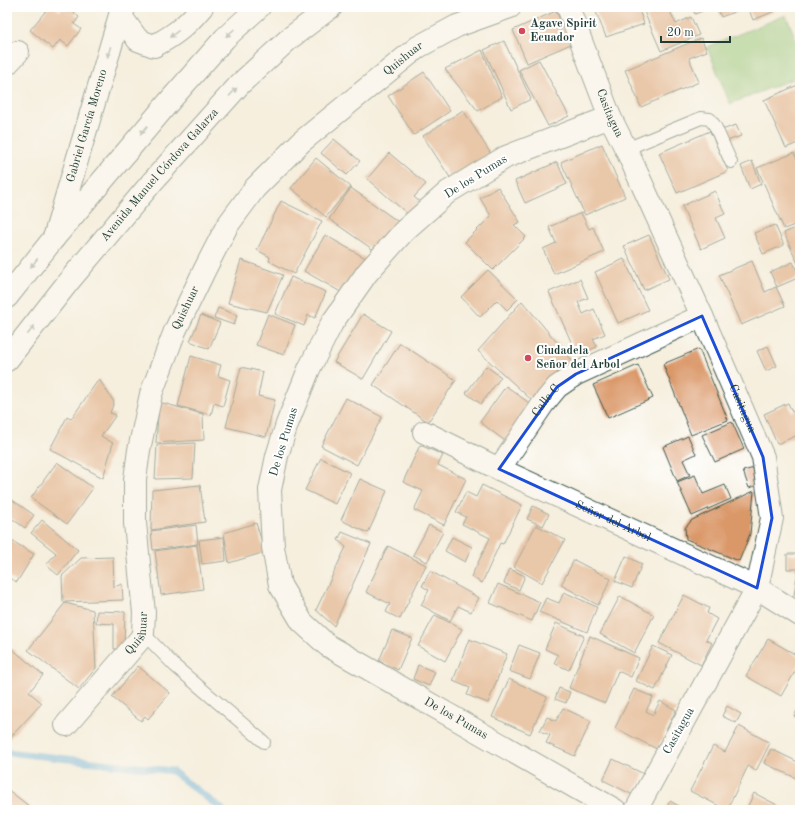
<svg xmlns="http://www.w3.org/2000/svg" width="807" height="817" font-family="'Old Standard TT',serif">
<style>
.green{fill:#91c779;stroke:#588256}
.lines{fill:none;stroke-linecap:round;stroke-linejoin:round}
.stream{stroke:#62aedb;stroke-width:7}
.building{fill:#da9767}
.service-casing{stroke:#3f584e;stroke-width:14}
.minor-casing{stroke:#3f584e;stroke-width:24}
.primary-casing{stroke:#3f584e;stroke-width:24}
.service{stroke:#fff;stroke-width:12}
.minor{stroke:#fff;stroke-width:22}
.primary{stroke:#fff;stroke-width:22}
.oneway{fill:#8f9e9a}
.marked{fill:none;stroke:#1d4ed8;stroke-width:3;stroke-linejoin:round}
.poi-dot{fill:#d1495b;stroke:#fff;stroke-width:1.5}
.labels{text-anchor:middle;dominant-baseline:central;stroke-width:4;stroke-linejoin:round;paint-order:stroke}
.poi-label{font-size:12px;font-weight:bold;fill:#1f3d34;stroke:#fff;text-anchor:start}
.street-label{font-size:12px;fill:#1f3d34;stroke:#fff}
</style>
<rect width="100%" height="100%" fill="#fff"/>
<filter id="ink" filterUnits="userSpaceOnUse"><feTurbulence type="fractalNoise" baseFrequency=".025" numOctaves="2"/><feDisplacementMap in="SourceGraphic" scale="8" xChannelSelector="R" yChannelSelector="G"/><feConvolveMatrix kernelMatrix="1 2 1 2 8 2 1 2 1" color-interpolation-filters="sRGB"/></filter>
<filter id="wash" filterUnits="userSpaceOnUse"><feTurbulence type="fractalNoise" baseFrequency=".012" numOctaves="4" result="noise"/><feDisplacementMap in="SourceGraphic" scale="16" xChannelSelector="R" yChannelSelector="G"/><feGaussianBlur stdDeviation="0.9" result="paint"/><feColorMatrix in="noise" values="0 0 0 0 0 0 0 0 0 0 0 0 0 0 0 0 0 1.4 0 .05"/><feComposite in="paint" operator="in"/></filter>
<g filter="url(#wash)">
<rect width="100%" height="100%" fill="#f6efde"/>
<polygon class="green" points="786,15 800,49 800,76 730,104 707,47"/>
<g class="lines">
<polyline class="stream" points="7,752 172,771 223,810"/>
</g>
<g id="blocks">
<g class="building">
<polygon points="49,7 55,7 60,11 63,7 79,7 74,13 79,17 74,24 81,29 68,46 60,40 53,49 30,30"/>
<polygon points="594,7 638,7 644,24 606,37"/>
<polygon points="642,7 668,7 676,24 691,17 699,35 661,51"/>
<polygon points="692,7 713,7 695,14"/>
<polygon points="717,7 747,7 721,17"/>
<polygon points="748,7 773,7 775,11 753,20"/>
<polygon points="556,11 571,44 527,63 513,30"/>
<polygon points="701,38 707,51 689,58 699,82 641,107 625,70"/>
<polygon points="504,41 531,99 511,109 484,50"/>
<polygon points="482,50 502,97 478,111 445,69"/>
<polygon points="539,60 569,116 548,126 519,70"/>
<polygon points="424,72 450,111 414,135 388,96"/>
<polygon points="800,84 800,142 786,148 764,100"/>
<polygon points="463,110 491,154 451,179 423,136"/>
<polygon points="736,125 741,136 727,141 722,130"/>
<polygon points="710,131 728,171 677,193 659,153"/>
<polygon points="334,139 360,161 347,175 321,153"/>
<polygon points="602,144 625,197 585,215 561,162"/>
<polygon points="389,153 426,184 414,197 421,203 410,216 367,179"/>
<polygon points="794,153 799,164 800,163 800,223 784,229 757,168"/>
<polygon points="316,158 351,187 326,217 291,188"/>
<polygon points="752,161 761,184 750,189 741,166"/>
<polygon points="557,162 567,184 525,203 515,181"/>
<polygon points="498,187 520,222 514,225 526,237 493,270 465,242 491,216 480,198"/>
<polygon points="351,188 400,223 378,253 329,219"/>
<polygon points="715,191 725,214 716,218 725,238 701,249 682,206"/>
<polygon points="281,201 322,221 294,274 269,261 270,257 257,250"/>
<polygon points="581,213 589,229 593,227 604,252 554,274 543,249 556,243 549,227"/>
<polygon points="775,225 784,245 763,254 754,233"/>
<polygon points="800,226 800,268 784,233"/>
<polygon points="325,235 367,259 346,295 304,271"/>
<polygon points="649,235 669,279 644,290 624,246"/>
<polygon points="624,259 648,310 618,323 595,272"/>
<polygon points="241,260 283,275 267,312 228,303"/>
<polygon points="752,261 765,292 776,287 785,306 741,325 719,275"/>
<polygon points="793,262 800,277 777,287 770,272"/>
<polygon points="488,270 518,299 507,310 497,300 480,317 461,297"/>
<polygon points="291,277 326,292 315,318 308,315 304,326 275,314"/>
<polygon points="580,279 588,298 578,302 583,314 594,309 605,334 593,339 597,347 577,355 549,292"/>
<polygon points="522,301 576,365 536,404 478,351"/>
<polygon points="218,308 237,315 234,325 214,318"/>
<polygon points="268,314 295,325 284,355 256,345"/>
<polygon points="363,314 391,331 363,379 334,362"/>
<polygon points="201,315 220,323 209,349 190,341"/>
<polygon points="400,343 456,380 428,422 373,385"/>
<polygon points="768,346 777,366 766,371 757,351"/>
<polygon points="699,349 728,420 691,435 663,364"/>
<polygon points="191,356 221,365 218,376 230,380 223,406 214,403 211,415 178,406"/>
<polygon points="638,365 653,398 608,418 593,385"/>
<polygon points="486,366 501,377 481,404 466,393"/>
<polygon points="241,367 263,372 258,396 275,400 266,437 226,427"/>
<polygon points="99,379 114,402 110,413 116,415 101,436 113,443 103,478 50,449 67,417 71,419"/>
<polygon points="506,386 536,408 509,444 480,422"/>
<polygon points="346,398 382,417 357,465 321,446"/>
<polygon points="159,402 203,414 204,440 156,443"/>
<polygon points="788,403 792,412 800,409 800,440 798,435 777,444 764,414"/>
<polygon points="732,422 744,449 715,462 702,435"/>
<polygon points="688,436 696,454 683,460 690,475 677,481 663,447"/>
<polygon points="195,443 193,478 155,479 157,445"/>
<polygon points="420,445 443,455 438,465 466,479 444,525 414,510 423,491 403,482"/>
<polygon points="321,458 350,473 335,504 305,490"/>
<polygon points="57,462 93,488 67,524 31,498"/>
<polygon points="754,468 760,484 749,488 743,471"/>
<polygon points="695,475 703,494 725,485 731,499 692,516 677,482"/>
<polygon points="360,479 387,491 368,533 341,520"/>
<polygon points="200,485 205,522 151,530 152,490"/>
<polygon points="482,485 522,505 503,544 500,543 482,583 471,577 490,538 462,524 466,517 456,512 466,492 476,497"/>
<polygon points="754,491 750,534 739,561 686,539 685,528 692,520"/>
<polygon points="8,497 34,515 25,528 7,515 7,498"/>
<polygon points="533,506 549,514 543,526 527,519"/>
<polygon points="42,520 78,550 58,575 46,565 56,553 31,533"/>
<polygon points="256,523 265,552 229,563 224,533"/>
<polygon points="196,525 198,544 153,550 151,531"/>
<polygon points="429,525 443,532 427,562 413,555"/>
<polygon points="536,525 565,540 542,583 514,567"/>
<polygon points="342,532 371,544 334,626 316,610 346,547 338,540"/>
<polygon points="224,537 226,561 202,564 199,540"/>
<polygon points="452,537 472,547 465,562 445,551"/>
<polygon points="7,538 34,554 17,582 7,577"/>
<polygon points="197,545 203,589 161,595 155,551"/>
<polygon points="388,546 426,565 400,619 386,612 390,604 366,592"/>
<polygon points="787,554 800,554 800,598 794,595 798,569 787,569"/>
<polygon points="626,556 642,564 632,588 615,581"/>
<polygon points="113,557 114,587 122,584 123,600 63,602 62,576 81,558"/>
<polygon points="574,560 611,579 598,605 561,585"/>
<polygon points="510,569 525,576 519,590 504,583"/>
<polygon points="430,571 479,598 471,612 458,606 450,621 421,605 429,590 422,586"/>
<polygon points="498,584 540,602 532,621 490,603"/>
<polygon points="564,592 597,607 587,632 539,612 546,598 559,603"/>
<polygon points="684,595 709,608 707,613 717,619 706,640 712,643 701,665 659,643"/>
<polygon points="620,596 654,615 634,653 600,634"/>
<polygon points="65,603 93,610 96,668 79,689 28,650"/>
<polygon points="97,611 125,612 124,649 114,649 114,624 96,623"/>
<polygon points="435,615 462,629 445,661 418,646"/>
<polygon points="556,623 584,636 569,670 554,663 558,655 545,649"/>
<polygon points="392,630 412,638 398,670 379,661"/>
<polygon points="590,636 639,658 631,677 618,671 605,703 569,688"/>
<polygon points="469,639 507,654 488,703 467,695 470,688 453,681"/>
<polygon points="768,639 800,657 800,663 781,696 746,676"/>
<polygon points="519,645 540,653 530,679 509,671"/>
<polygon points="653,646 672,655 655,690 636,681"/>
<polygon points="10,647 43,675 29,692 42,703 7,741 7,683 10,679 7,676 7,651"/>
<polygon points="418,665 435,672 429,686 413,679"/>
<polygon points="138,666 170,693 148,719 145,716 141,721 112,697"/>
<polygon points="509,679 547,697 530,734 492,717"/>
<polygon points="559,688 570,692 566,703 555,699"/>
<polygon points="634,689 653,697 646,711 653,715 660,701 676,710 657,749 615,728"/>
<polygon points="800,705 800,720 794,716"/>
<polygon points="727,706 741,714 736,723 722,716"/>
<polygon points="563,708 591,721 575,756 546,743 550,735 540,731 547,717 556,721"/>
<polygon points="739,726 770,743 756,771 748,766 727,810 690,791 713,746 725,752"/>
<polygon points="771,749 800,763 800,780 764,763"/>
<polygon points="613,759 644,774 633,795 603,780"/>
<polygon points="7,789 34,810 7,810"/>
<polygon points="754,793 787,810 746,810"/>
<polygon points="670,801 686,810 665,810"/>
</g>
</g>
</g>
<g filter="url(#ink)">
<use href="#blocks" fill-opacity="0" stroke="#3f584e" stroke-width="1"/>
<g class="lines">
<defs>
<g id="service">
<polyline points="626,149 701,118 710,119 715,126 731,162"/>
<polyline points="143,633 175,666 264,742"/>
</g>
<g id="minor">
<path id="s1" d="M568,7l42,110 16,32 76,167 61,141 9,61 -15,70 -121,222"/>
<path d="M120,15l18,25 16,6c21,-11 33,-21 48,-39"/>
<polyline points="7,64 18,52"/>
<path id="s2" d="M610,117l-104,40 -58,35 -43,38 -38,43 -35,50 -23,46 -22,55 -10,32 -7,34 3,57 7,38 22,37 25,23 288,165"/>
<path id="s3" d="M54,238l66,-223 5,-8"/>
<path id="s4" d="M424,432l75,37 258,119 43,27"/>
<path id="s5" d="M499,469l44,-65 14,-17 19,-13 126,-58"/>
<path id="s6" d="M66,725l75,-87 2,-5 1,-20 -9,-90v-44l4,-29 12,-56 24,-63 30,-62 22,-43 28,-38 46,-46 117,-95 39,-21 53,-19"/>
</g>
<g id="primary">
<polyline points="7,297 54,238 173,97 225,38 259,7"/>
<path id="s7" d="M7,360l62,-79 84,-100 87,-97 50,-46 41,-31"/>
</g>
</defs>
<use href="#service" class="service-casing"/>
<use href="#minor" class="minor-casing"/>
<use href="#primary" class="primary-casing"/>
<use href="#service" class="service"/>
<use href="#minor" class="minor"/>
<use href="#primary" class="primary"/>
</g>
<defs><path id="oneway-solid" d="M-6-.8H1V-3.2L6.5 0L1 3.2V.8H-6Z"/></defs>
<g class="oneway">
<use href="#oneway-solid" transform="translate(230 33) rotate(138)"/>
<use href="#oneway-solid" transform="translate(174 34) rotate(142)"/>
<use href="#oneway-solid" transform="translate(109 52) rotate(106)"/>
<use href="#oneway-solid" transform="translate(233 92) rotate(-48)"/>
<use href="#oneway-solid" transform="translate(144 130) rotate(130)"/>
<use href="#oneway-solid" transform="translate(34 263) rotate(128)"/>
<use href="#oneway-solid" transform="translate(31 330) rotate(-52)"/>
</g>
</g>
<path d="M0 0H807V817H0ZM702,316l61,141 9,61 -15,70 -258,-119 58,-82 19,-13z" fill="#f6efde" fill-opacity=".55" fill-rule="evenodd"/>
<path class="marked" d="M702,316l61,141 9,61 -15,70 -258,-119 58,-82 19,-13z"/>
<g class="poi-dot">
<circle cx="522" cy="31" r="4"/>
<circle cx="528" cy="358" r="4"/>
</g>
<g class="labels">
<g class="poi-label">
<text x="530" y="24">Agave Spirit<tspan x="530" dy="14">Ecuador</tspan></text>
<text x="536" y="351">Ciudadela<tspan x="536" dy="14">Señor del Arbol</tspan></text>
</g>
<g class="street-label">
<text stroke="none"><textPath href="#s6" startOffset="790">Quishuar</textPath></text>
<text stroke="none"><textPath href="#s1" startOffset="114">Casitagua</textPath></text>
<text stroke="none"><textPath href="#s3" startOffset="117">Gabriel García Moreno</textPath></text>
<text stroke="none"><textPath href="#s7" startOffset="240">Avenida Manuel Córdova Galarza</textPath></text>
<text transform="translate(476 177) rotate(-32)">De los Pumas</text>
<text stroke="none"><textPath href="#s6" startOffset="454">Quishuar</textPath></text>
<text stroke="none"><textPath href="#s5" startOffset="83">Calle C</textPath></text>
<text stroke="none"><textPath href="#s1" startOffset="438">Casitagua</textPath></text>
<text transform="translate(284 442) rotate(-73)">De los Pumas</text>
<text stroke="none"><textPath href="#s4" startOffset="209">Señor del Arbol</textPath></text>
<text stroke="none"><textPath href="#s6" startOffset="118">Quishuar</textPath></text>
<text stroke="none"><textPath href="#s2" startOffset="855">De los Pumas</textPath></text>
<text transform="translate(679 731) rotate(-61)">Casitagua</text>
</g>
</g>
<rect width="807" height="817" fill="none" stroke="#fff" stroke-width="24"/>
<path d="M661 36v6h69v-6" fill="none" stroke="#1f3d34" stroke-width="2"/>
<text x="667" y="36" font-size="12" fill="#1f3d34" stroke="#ffffff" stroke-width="3" paint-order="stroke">20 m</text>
</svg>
